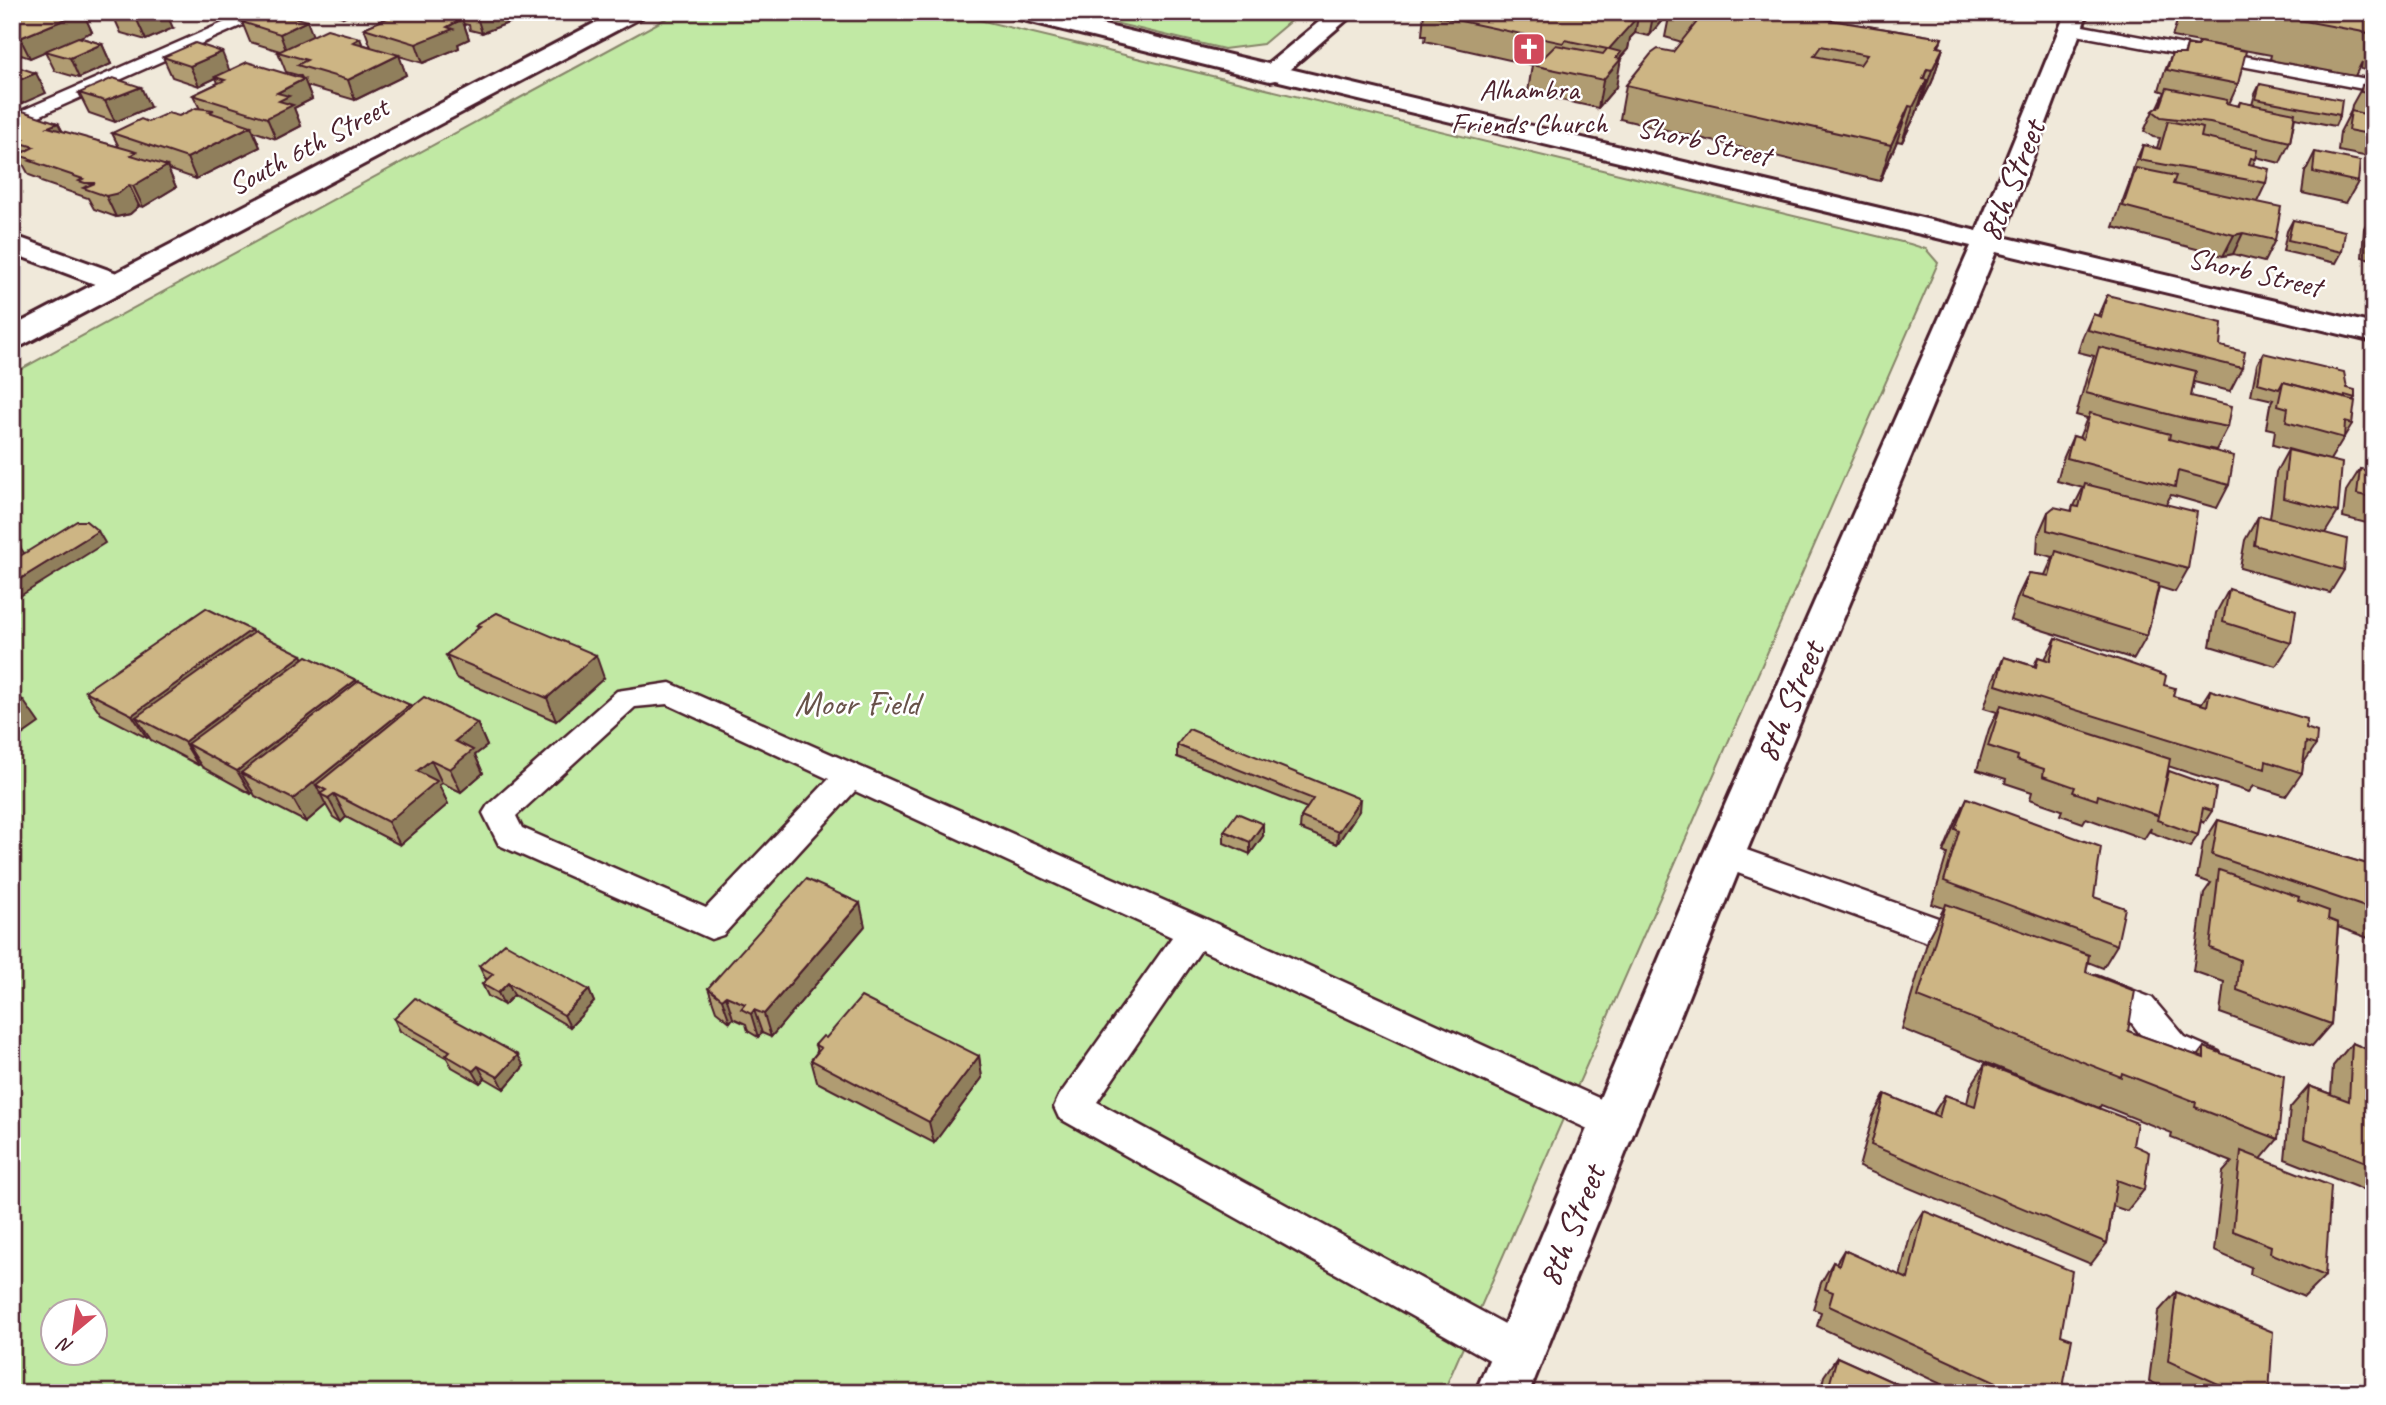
<svg xmlns="http://www.w3.org/2000/svg" width="2386" height="1405" font-family="Caveat,sans-serif">
<style>
.green{fill:#c1e9a4;stroke:#868468;stroke-width:2;fill-rule:evenodd}
.lines{fill:none;stroke-linecap:round;stroke-linejoin:round}
.lane-casing{stroke:#4a1f2b;stroke-width:5}
.street-casing{stroke:#4a1f2b;stroke-width:6}
.secondary-casing{stroke:#4a1f2b;stroke-width:6}
.lane{fill:#fff;fill-rule:evenodd}
.street{fill:#fff;fill-rule:evenodd}
.secondary{fill:#fff;fill-rule:evenodd}
.wall{fill:#b09c72;stroke:#4a1f2b;stroke-width:2}
.shaded-wall{fill:#907f5c;stroke:#4a1f2b;stroke-width:2}
.building{fill:#cdb584;stroke:#4a1f2b;stroke-width:2;fill-rule:evenodd}
.labels{text-anchor:middle;dominant-baseline:central;stroke-width:5;stroke-linejoin:round;paint-order:stroke}
.far-poi-label{font-size:30px;fill:#4a1f2b;stroke:#fff}
.far-street-label{font-size:30px;fill:#4a1f2b;stroke:#fff}
.street-label{font-size:35px;fill:#4a1f2b;stroke:#fff}
.park-label{font-size:35px;fill:#685249;stroke:#fff}
</style>
<rect width="100%" height="100%" fill="#f0e9da"/>
<filter id="ink" filterUnits="userSpaceOnUse"><feTurbulence type="fractalNoise" baseFrequency=".0143" numOctaves="2"/><feDisplacementMap in="SourceGraphic" scale="14" xChannelSelector="R" yChannelSelector="G"/><feConvolveMatrix kernelMatrix="1 2 1 2 8 2 1 2 1" color-interpolation-filters="sRGB"/></filter>
<g filter="url(#ink)">
<g class="green">
<path d="M678,12h268l964,232 16,5 12,14 -495,1130h-1431v-1019zM52,1310h42v42h-42z"/>
<polygon points="1068,12 1301,12 1263,44 1224,49"/>
</g>
<g class="lines">
<defs>
<g id="lane">
<polygon points="248,12 272,12 12,128 12,115"/>
<polygon points="2072,24 2372,80 2374,91 2066,33 2063,29 2066,25"/>
<path d="M670,683l538,237 419,191 6,12 -6,12 -13,5 -13,-5 -400,-185 -104,152 437,238 6,14 -6,14 -15,6 -15,-6 -445,-250 -5,-11 5,-11 113,-159 -317,-146 -132,144 -12,4 -212,-94 -16,-32 5,-8 129,-114zM667,704l162,75 -123,129 -184,-80 -6,-12 119,-109z"/>
<polygon points="1724,842 1983,934 1988,944 1983,954 1971,958 1713,864 1708,855 1713,846"/>
<polygon points="2096,976 2152,998 2185,1037 2219,1052 2224,1063 2219,1074 2206,1079 2159,1059 2128,1018 2084,1000 2079,990 2084,980"/>
</g>
<g id="street">
<polygon points="1008,12 1049,12 1268,64 1331,12 1356,12 1290,69 1977,231 2066,12 2088,12 2003,237 2374,324 2374,342 1996,252 1745,855 1529,1393 1475,1393 1703,855 1971,246 1275,80 1270,81 1011,17"/>
<polygon points="12,235 128,277 132,283 128,289 118,292 108,289 12,253"/>
</g>
<polygon id="secondary" points="616,12 645,12 642,17 23,345 12,348 12,327"/>
</defs>
<use href="#lane" class="lane-casing"/>
<use href="#street" class="street-casing"/>
<use href="#secondary" class="secondary-casing"/>
<use href="#lane" class="lane"/>
<use href="#street" class="street"/>
<use href="#secondary" class="secondary"/>
</g>
<g class="wall">
<polygon points="12,12 82,12 92,32 78,37 102,44 111,64 79,78 55,71 45,51 30,58 12,52"/>
<polygon points="327,12 353,12 343,17"/>
<polygon points="401,12 528,12 516,20 482,33 470,30 469,25 464,24 469,39 458,44 459,48 423,63 399,56 406,75 355,100 307,86 312,99 294,108 301,126 276,139 253,131 260,147 196,179 168,169 176,187 143,207 139,206 130,214 116,217 94,209 88,198 41,182 40,179 29,175 18,155 20,154 12,151 12,111 58,123 63,132 119,147 112,133 148,122 179,116 200,109 193,95 218,83 216,78 199,86 172,77 163,57 230,70 302,78 301,76 286,72 278,52 280,51 250,42 242,22 313,36 360,38 362,44 371,47 364,28"/>
<polygon points="1202,12 1246,12 1240,17 1231,15 1227,18"/>
<polygon points="1424,12 1669,12 1649,36 1635,33 1630,38 1628,49 1620,58 1616,87 1598,108 1533,94 1528,92 1532,65 1425,41 1426,35 1422,35"/>
<polygon points="1670,12 1815,12 1819,18 1942,38 1939,47 1943,48 1932,82 1920,105 1919,105 1916,114 1902,142 1897,141 1880,181 1620,119 1626,85 1673,52 1682,42 1665,37"/>
<polygon points="2180,12 2374,13 2374,72 2361,69 2362,62 2355,76 2275,61 2270,59 2271,55 2172,37"/>
<polygon points="112,13 173,28 146,40 121,33"/>
<polygon points="2187,46 2238,84 2229,104 2238,106 2240,102 2252,105 2255,94 2260,84 2340,115 2335,126 2295,118 2290,142 2280,163 2256,157 2253,165 2266,183 2257,202 2275,240 2264,262 2233,254 2223,256 2113,227 2130,181 2134,166 2143,145 2157,148 2160,138 2153,137 2144,131 2153,111 2158,107 2165,92 2159,90 2164,73 2172,54 2184,54"/>
<polygon points="2371,71 2374,72 2374,158 2338,151 2340,132 2351,111 2352,105"/>
<polygon points="79,93 150,107 115,122 89,113"/>
<polygon points="2315,152 2358,182 2346,203 2302,193 2305,172"/>
<polygon points="2374,210 2374,277 2370,276 2371,259 2362,257 2364,228"/>
<polygon points="2293,220 2342,252 2336,263 2283,251 2287,231"/>
<polygon points="2107,295 2220,346 2242,368 2230,391 2194,382 2191,396 2228,427 2216,450 2196,446 2229,485 2217,508 2171,495 2166,504 2188,569 2175,592 2159,587 2147,636 2134,659 2010,620 2018,596 2029,573 2045,575 2053,557 2037,553 2038,535 2048,512 2071,511 2073,506 2074,506 2083,488 2057,481 2063,459 2073,436 2079,438 2087,418 2076,415 2089,369 2094,356 2078,352 2083,336 2093,314 2098,316"/>
<polygon points="2263,353 2347,388 2355,398 2353,400 2352,424 2330,460 2338,512 2325,533 2344,570 2330,593 2240,568 2245,540 2258,517 2270,518 2276,472 2288,450 2328,460 2273,445 2275,430 2266,428 2270,405 2273,400 2251,395 2257,364"/>
<polygon points="2360,469 2374,472 2374,525 2343,517 2346,491"/>
<polygon points="2229,589 2291,643 2276,666 2210,646 2216,613"/>
<polygon points="497,613 604,678 556,721 456,678 446,655 478,629 477,625"/>
<polygon points="251,630 253,633 304,658 356,680 357,683 410,705 411,708 477,723 487,746 475,755 483,773 461,792 442,783 439,785 448,804 400,845 346,817 341,822 333,817 326,805 306,822 255,796 253,792 251,794 202,767 200,764 198,765 151,740 149,737 147,738 101,714 85,691"/>
<polygon points="2056,638 2164,685 2173,696 2201,704 2210,690 2306,728 2316,745 2303,764 2302,773 2286,796 2254,786 2249,792 2168,766 2166,775 2169,771 2212,811 2204,823 2201,821 2198,835 2190,847 2150,832 2151,828 2144,839 2086,818 2083,823 2060,815 2062,810 2030,799 2032,792 2005,783 2006,779 1977,770 1989,729 1997,712 1984,708 1993,680 2004,657 2034,666 2038,657 2045,659"/>
<polygon points="1177,745 1359,811 1337,844 1300,829 1301,817 1307,808 1177,757"/>
<polygon points="1967,798 2094,897 2117,945 2103,968 2088,962 2086,972 2128,1031 2197,1056 2204,1047 2278,1139 2261,1159 2325,1276 2304,1297 2250,1274 2251,1267 2214,1251 2223,1172 2232,1162 2171,1138 2172,1133 2101,1105 2099,1108 1902,1029 1929,936 1944,908 1932,904 1947,854 1943,852 1956,821"/>
<polygon points="2218,820 2374,866 2374,935 2371,939 2338,927 2331,1024 2312,1046 2220,1013 2224,982 2193,971 2204,893 2211,883 2197,878 2203,843"/>
<polygon points="1224,831 1263,836 1250,854 1224,843"/>
<polygon points="865,926 771,1037 762,1033 758,1037 748,1031 746,1024 733,1018 730,1022 716,1011 708,988"/>
<polygon points="479,966 589,990 594,1002 570,1027 514,995 504,1005 488,996 482,984 487,979 485,978"/>
<polygon points="394,1019 524,1066 504,1089 485,1078 480,1083 452,1067 447,1058 400,1031"/>
<polygon points="826,1038 979,1056 982,1078 934,1143 817,1082 811,1060 817,1052 815,1045"/>
<polygon points="2352,1043 2374,1052 2374,1194 2285,1159 2290,1108 2309,1086 2331,1094 2333,1066"/>
<polygon points="1985,1064 2133,1145 2144,1190 2127,1211 2113,1206 2107,1243 2091,1264 1859,1167 1873,1116 1885,1094 1933,1114 1945,1095 1967,1103 1971,1086"/>
<polygon points="1924,1211 2061,1335 2062,1393 1960,1393 1817,1326 1821,1312 1813,1309 1821,1283 1833,1262 1836,1263 1844,1250 1900,1276 1911,1232"/>
<polygon points="2176,1292 2269,1393 2175,1393 2149,1381 2158,1312"/>
<polygon points="1837,1357 1917,1393 1820,1393 1824,1376"/>
</g>
<g class="shaded-wall">
<polygon points="83,12 92,32 30,58 20,38"/>
<polygon points="156,12 166,12 173,28 146,40 137,20"/>
<polygon points="342,12 353,12 343,17"/>
<polygon points="480,12 528,12 516,20 482,33 476,14"/>
<polygon points="1634,12 1639,12 1635,33 1630,38 1628,49 1620,58 1620,61 1621,59 1616,87 1598,108 1609,49 1628,20"/>
<polygon points="1654,12 1669,12 1649,36"/>
<polygon points="462,19 469,39 458,44 459,48 423,63 416,44"/>
<polygon points="307,21 315,41 287,53 280,34"/>
<polygon points="360,38 367,58 353,42"/>
<polygon points="102,44 111,64 79,78 70,58"/>
<polygon points="1943,48 1932,82 1920,105 1932,70"/>
<polygon points="222,52 230,72 215,77 216,78 199,86 190,66"/>
<polygon points="399,55 406,75 355,100 348,80"/>
<polygon points="1927,69 1919,94 1927,80 1916,114 1902,142 1913,107"/>
<polygon points="36,73 46,93 12,108 12,83"/>
<polygon points="304,79 312,99 294,108 301,126 276,139 267,118 277,93"/>
<polygon points="141,87 150,107 115,122 105,101"/>
<polygon points="1909,106 1897,141 1880,181 1891,145"/>
<polygon points="58,123 68,143 48,127"/>
<polygon points="251,126 260,147 196,179 187,158"/>
<polygon points="167,166 176,187 143,207 133,186"/>
<polygon points="129,185 139,206 130,214 116,217 106,196"/>
<polygon points="2243,233 2233,254 2223,256 2234,235"/>
<polygon points="98,531 105,543 12,601 12,584"/>
<polygon points="20,547 28,559 12,569 12,552"/>
<polygon points="251,630 264,653 136,717 149,737 147,738 132,715"/>
<polygon points="302,655 314,678 187,744 200,764 198,765 184,742"/>
<polygon points="596,655 604,678 556,721 547,698"/>
<polygon points="356,680 367,703 241,773 253,792 251,794 237,771"/>
<polygon points="23,700 39,723 12,742 12,707"/>
<polygon points="410,705 421,728 334,794 346,817 341,822 328,798 326,790 316,785 326,805 306,822 293,799"/>
<polygon points="477,723 487,746 475,755 483,773 461,792 450,769 455,741"/>
<polygon points="431,760 442,783 439,785 448,804 400,845 388,822 417,771"/>
<polygon points="1360,799 1359,811 1337,844 1338,832"/>
<polygon points="1263,824 1263,836 1250,854 1250,842"/>
<polygon points="860,903 865,926 771,1037 764,1014"/>
<polygon points="508,983 514,995 504,1005 498,993"/>
<polygon points="589,990 594,1002 570,1027 564,1015"/>
<polygon points="726,996 733,1018 730,1022 722,999"/>
<polygon points="754,1010 762,1033 758,1037 751,1014"/>
<polygon points="518,1055 524,1066 504,1089 498,1077"/>
<polygon points="979,1056 982,1078 934,1143 929,1122"/>
<polygon points="478,1066 485,1078 480,1083 473,1071"/>
</g>
<g class="building">
<polygon points="12,12 83,12 20,38 12,36"/>
<polygon points="115,12 156,12 137,20 112,13"/>
<polygon points="266,12 277,12 307,21 280,34 242,22"/>
<polygon points="401,12 435,12 462,19 447,27 453,29 416,44 364,28"/>
<polygon points="1429,12 1634,12 1628,20 1634,21 1609,49 1621,52 1616,58 1621,59 1603,80 1537,66 1532,64 1539,55 1545,56 1556,45 1603,54 1607,49 1565,40 1563,43 1428,14"/>
<path d="M1703,12h112l5,1 -3,5 125,20 -5,9 6,1 -11,22 -5,-1 -4,10 4,1 -14,27 -4,-1 -18,39 -265,-60 25,-31 7,-5 15,3 31,-39zM1821,46l46,9 -7,10 -46,-9z"/>
<polygon points="2283,12 2374,13 2374,34 2294,19 2290,18 2290,14"/>
<polygon points="327,29 360,38 353,42 399,55 348,80 297,65 307,60 278,52"/>
<polygon points="78,37 102,44 70,58 45,51"/>
<polygon points="2199,42 2246,51 2238,84 2167,70 2172,54 2185,54 2187,46 2198,46"/>
<polygon points="195,43 222,52 190,66 163,57"/>
<polygon points="247,62 304,79 277,93 289,96 279,101 293,105 267,118 193,95 225,80 215,77"/>
<polygon points="12,65 36,73 12,83"/>
<polygon points="2371,71 2374,72 2374,111 2365,109 2367,93 2361,92 2362,85 2369,86"/>
<polygon points="113,78 141,87 105,101 79,93"/>
<polygon points="2260,84 2342,100 2340,115 2256,99"/>
<polygon points="2167,88 2227,100 2226,103 2239,106 2240,102 2295,113 2290,142 2210,123 2161,117 2153,111 2161,105"/>
<polygon points="196,108 214,110 209,112 251,126 187,158 112,133 141,119 148,122 168,113 179,116"/>
<polygon points="17,109 58,123 48,127 130,150 136,152 131,155 167,166 133,186 129,185 119,193 106,196 83,188 95,183 85,183 79,181 83,179 30,161 34,160 18,155 34,147 18,142 24,139 12,135 12,111"/>
<polygon points="2351,111 2374,116 2374,135 2348,130"/>
<polygon points="2168,121 2203,128 2201,137 2258,150 2256,159 2251,158 2249,164 2269,169 2266,183 2139,160 2143,145 2160,149"/>
<polygon points="2315,152 2360,161 2358,182 2313,172"/>
<polygon points="2136,168 2176,176 2173,184 2281,207 2275,240 2243,233 2234,235 2123,206"/>
<polygon points="2293,220 2345,231 2342,252 2288,240"/>
<polygon points="2107,295 2222,323 2220,346 2245,352 2242,368 2088,330 2093,314 2101,317"/>
<polygon points="2099,347 2196,371 2191,396 2232,406 2228,427 2187,419 2086,393"/>
<polygon points="2263,353 2344,372 2347,388 2355,390 2355,398 2345,395 2345,398 2283,382 2279,389 2258,383"/>
<polygon points="2283,382 2355,401 2352,424 2345,422 2344,438 2286,422 2288,408 2278,405"/>
<polygon points="2090,413 2170,434 2169,439 2234,456 2229,485 2178,471 2175,487 2067,458 2073,436 2083,439"/>
<polygon points="2288,450 2342,463 2338,512 2283,498"/>
<polygon points="2360,469 2374,472 2374,498 2357,494"/>
<polygon points="2085,484 2197,512 2188,569 2047,530 2048,512 2054,507 2072,511 2073,506 2079,507"/>
<polygon points="2262,516 2347,539 2344,570 2254,545 2258,517"/>
<polygon points="77,521 86,521 98,531 12,584 12,561"/>
<polygon points="12,543 20,547 12,552"/>
<polygon points="2056,551 2159,584 2147,636 2021,597 2029,573 2049,576"/>
<polygon points="2229,589 2296,610 2291,643 2223,622"/>
<polygon points="206,608 251,630 132,715 85,691"/>
<polygon points="497,613 596,655 547,698 446,655 481,626 477,625"/>
<polygon points="255,632 302,655 184,742 136,717"/>
<polygon points="2056,638 2166,676 2164,685 2175,688 2173,696 2207,706 2210,690 2307,719 2306,728 2317,732 2316,745 2306,742 2302,773 2266,761 2265,769 1996,685 2004,657 2036,667 2038,657 2050,661"/>
<polygon points="307,656 356,680 237,771 187,744"/>
<polygon points="359,681 410,705 293,799 241,773"/>
<polygon points="12,695 23,700 12,707"/>
<polygon points="424,697 477,723 455,741 473,750 450,769 431,760 417,771 437,781 388,822 334,794 328,798 320,794 326,790 316,785"/>
<polygon points="2001,705 2170,759 2159,816 2098,795 2097,800 2073,792 2075,787 2043,776 2044,769 2017,760 2018,756 1988,746"/>
<polygon points="1189,729 1360,799 1338,832 1301,817 1313,799 1177,745"/>
<polygon points="2169,771 2216,788 2212,811 2203,808 2198,835 2157,820"/>
<polygon points="1967,798 2101,847 2094,897 2125,908 2117,945 1944,881 1959,831 1955,829"/>
<polygon points="1237,813 1263,824 1250,842 1224,831"/>
<polygon points="2218,820 2374,866 2374,910 2212,855"/>
<polygon points="2219,870 2299,897 2298,900 2329,911 2328,919 2338,923 2331,1024 2237,990 2240,960 2210,948"/>
<polygon points="806,879 860,903 764,1014 754,1010 751,1014 741,1009 745,1004 726,996 722,999 708,988"/>
<polygon points="1946,904 2089,955 2086,972 2135,991 2128,1031 2204,1058 2204,1047 2284,1076 2278,1139 2195,1107 2196,1102 2122,1073 2121,1077 1918,997"/>
<polygon points="505,943 589,990 564,1015 508,983 498,993 482,984 493,974 479,966"/>
<polygon points="861,997 979,1056 929,1122 811,1060 821,1048 815,1045 823,1036 826,1038"/>
<polygon points="415,998 518,1055 498,1077 478,1066 473,1071 446,1055 450,1051 394,1019"/>
<polygon points="2352,1043 2374,1052 2374,1165 2304,1138 2309,1086 2349,1101"/>
<polygon points="1985,1064 2137,1123 2133,1145 2149,1152 2144,1190 2117,1180 2107,1243 1871,1145 1885,1094 1939,1117 1945,1095 1975,1106"/>
<polygon points="2241,1151 2331,1186 2325,1276 2270,1253 2271,1246 2233,1231"/>
<polygon points="1924,1211 2072,1271 2061,1335 2072,1339 2062,1393 2018,1393 1829,1306 1833,1292 1825,1289 1833,1262 1839,1265 1844,1250 1908,1279"/>
<polygon points="2176,1292 2273,1332 2269,1393 2238,1393 2168,1361"/>
<polygon points="1837,1357 1917,1393 1827,1393"/>
</g>
</g>
<defs>
<symbol id="church-square" viewBox="-11 -11 22 22"><rect x="-9" y="-9" width="18" height="18" rx="4" fill="#d1495b" stroke="#fff"/><path d="M-1.2-6h2.4v3.5h3.3v2.4h-3.3V6h-2.4V-.1h-3.3v-2.4h3.3Z" fill="#fff"/></symbol>
</defs>
<g fill-rule="evenodd">
<use href="#church-square" x="1510" y="30" width="38" height="38"/>
</g>
<g class="labels">
<g class="far-poi-label">
<text x="1529" y="89">Alhambra<tspan x="1529" dy="34">Friends Church</tspan></text>
</g>
<g class="far-street-label">
<text transform="translate(1704 141) rotate(13)">Shorb Street</text>
<text transform="translate(308 146) rotate(-28)">South 6th Street</text>
<text transform="translate(2255 272) rotate(13)">Shorb Street</text>
</g>
<g class="street-label">
<text transform="translate(2011 181) rotate(-68)">8th Street</text>
<text transform="translate(1789 702) rotate(-67)">8th Street</text>
<text transform="translate(1571 1226) rotate(-68)">8th Street</text>
</g>
<g class="park-label">
<text x="857" y="703">Moor Field</text>
</g>
</g>
<rect width="2386" height="1405" fill="none" stroke="#fff" stroke-width="42"/>
<rect x="21" y="21" width="2344" height="1363" fill="none" stroke="#4a1f2b" stroke-width="2.5" filter="url(#ink)"/>
<g transform="translate(74 1332) rotate(209)"><circle r="33" fill="#ffffff" stroke="#b7a5aa" stroke-width="2"/>
<path d="M0-5L12 26L0 18L-12 26Z" fill="#d1495b"/>
<text y="-10" font-size="19" font-weight="bold" text-anchor="middle" fill="#4a1f2b">N</text>
</g>
</svg>
